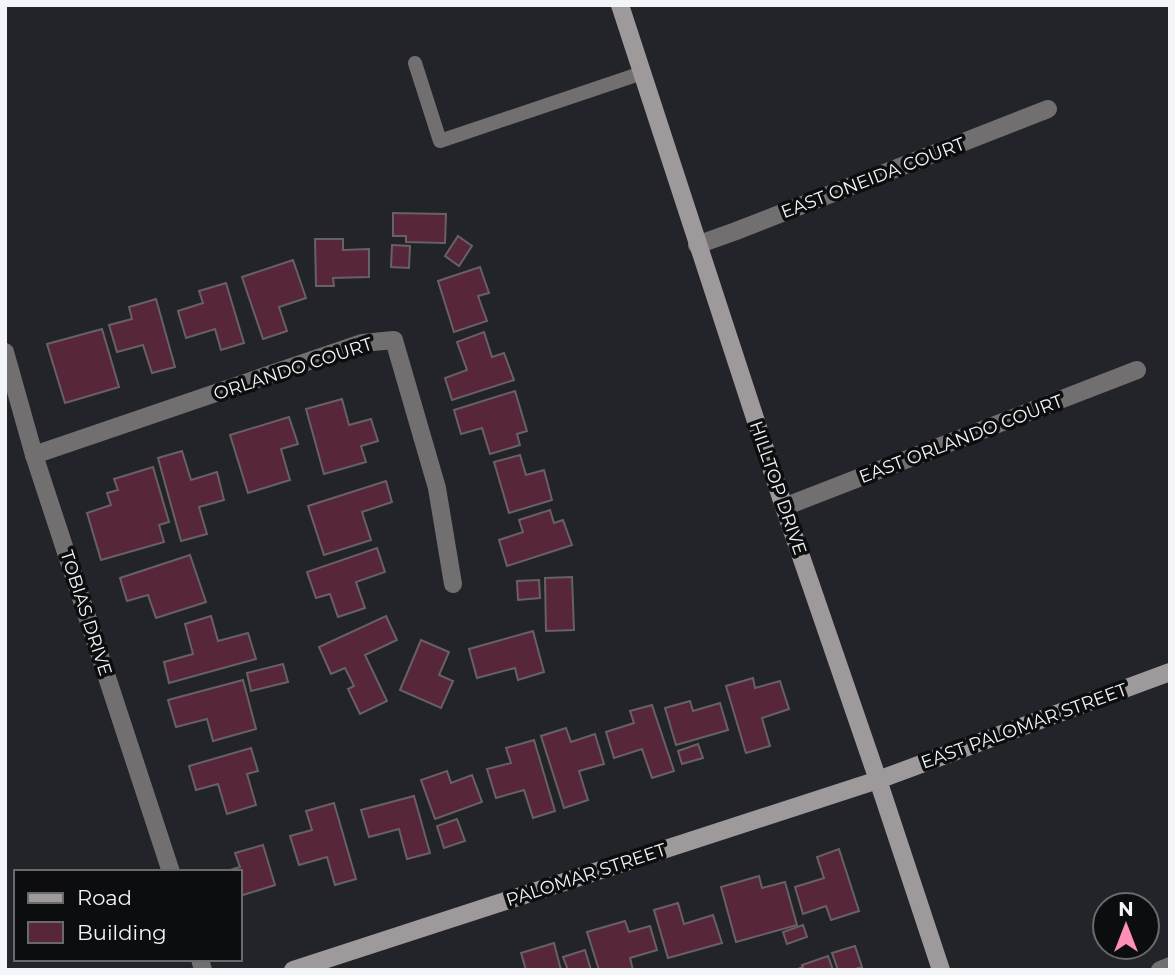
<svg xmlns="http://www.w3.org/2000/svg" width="1175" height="975" font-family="Montserrat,sans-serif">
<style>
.building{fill:#58263b;stroke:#676163;stroke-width:2}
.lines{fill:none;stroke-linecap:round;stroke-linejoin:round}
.lane{stroke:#726f70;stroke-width:14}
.street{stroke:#726f70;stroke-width:18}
.secondary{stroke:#9e9a9c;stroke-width:18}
.labels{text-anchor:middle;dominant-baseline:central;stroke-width:7;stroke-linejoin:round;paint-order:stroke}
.street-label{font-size:18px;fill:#f3f5f8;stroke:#0c0d0f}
</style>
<rect width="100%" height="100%" fill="#222429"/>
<g class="building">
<polygon points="393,213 446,214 445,243 406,242 406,236 393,236"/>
<polygon points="458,236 472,246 459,266 445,256"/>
<polygon points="315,239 343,239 343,250 369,249 369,277 333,278 334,286 316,286"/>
<polygon points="392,245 410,246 409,268 391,267"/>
<polygon points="293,260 306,298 279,307 287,331 263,339 242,277"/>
<polygon points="480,267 489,293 478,296 487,321 454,332 438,281"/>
<polygon points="226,283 244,343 221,350 215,329 186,338 178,311 203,303 199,291"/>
<polygon points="156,299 175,367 152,373 143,345 117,352 109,325 132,319 129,307"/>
<polygon points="102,329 119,387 65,403 47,344"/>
<polygon points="484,332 492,357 504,353 514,380 452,400 445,378 467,370 457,342"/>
<polygon points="515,391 527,431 517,434 520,445 490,454 482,428 461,434 454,410"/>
<polygon points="342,399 349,425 371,419 378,441 361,446 366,462 324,474 306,409"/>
<polygon points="289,417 298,444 281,449 290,480 248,493 230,435"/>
<polygon points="182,451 191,480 217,472 224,500 199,507 207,534 181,541 158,458"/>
<polygon points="520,455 526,475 544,470 552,500 509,513 494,462"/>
<polygon points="153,467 169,522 159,525 164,542 101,560 87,513 111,505 107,493 118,490 114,479"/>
<polygon points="386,481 392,502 362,512 371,540 324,555 308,506"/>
<polygon points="550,510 554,523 563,520 572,545 507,566 499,540 523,532 519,520"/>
<polygon points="377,548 385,572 356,582 365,608 338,617 330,594 316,598 307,572"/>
<polygon points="190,555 206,602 156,618 148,595 127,601 120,578"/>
<polygon points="572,577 574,630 546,631 545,578"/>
<polygon points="539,580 540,598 518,600 517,581"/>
<polygon points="211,616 218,641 248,633 256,659 169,683 164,662 193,654 185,624"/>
<polygon points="386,616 397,640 365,655 387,701 360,714 348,689 354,686 345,668 331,674 319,647"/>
<polygon points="533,631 544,672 518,680 515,668 477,678 469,649"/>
<polygon points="421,640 449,652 439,675 453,681 441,708 400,690"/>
<polygon points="283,664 288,682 251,691 247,673"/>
<polygon points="753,678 755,688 780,681 789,709 762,718 770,746 746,753 726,686"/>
<polygon points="243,680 256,729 213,741 207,719 176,727 168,700"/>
<polygon points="690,701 693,711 720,703 728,730 676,745 665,708"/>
<polygon points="652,705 674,771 652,778 642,749 614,758 606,732 634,723 630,711"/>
<polygon points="566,728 571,742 595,734 604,764 579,771 588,800 564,808 541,736"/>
<polygon points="534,740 555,811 533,818 524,790 496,798 487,769 511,763 506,748"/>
<polygon points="698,744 703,758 682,764 678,751"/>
<polygon points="251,748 258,771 247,774 256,805 227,814 218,784 196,790 189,766"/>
<polygon points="447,771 451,783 472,775 482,802 435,819 421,780"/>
<polygon points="414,796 430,853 407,859 399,829 369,837 361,810"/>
<polygon points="334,803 356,879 335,885 327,857 299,865 290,836 312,830 306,811"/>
<polygon points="457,819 465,841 444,848 437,826"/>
<polygon points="263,845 275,885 240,896 240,872 223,872 240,867 235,853"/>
<polygon points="839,849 859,911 831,920 826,906 803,914 795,887 824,878 817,857"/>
<polygon points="759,876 762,888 785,882 797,925 736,942 721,887"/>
<polygon points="678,903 684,924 713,915 722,943 668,958 654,910"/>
<polygon points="625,921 629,932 650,926 657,950 630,958 633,970 599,970 587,932"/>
<polygon points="803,925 807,937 787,944 783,932"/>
<polygon points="554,943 561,970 526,970 521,953"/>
<polygon points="855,946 862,967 852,970 838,970 832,953"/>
<polygon points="585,950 591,970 568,970 563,957"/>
<polygon points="828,956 833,970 795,970 803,967 802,965"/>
</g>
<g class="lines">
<polyline class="lane" points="415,63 440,141 642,73"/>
<g class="street">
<polyline points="697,245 736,231 1048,109"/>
<polyline points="5,352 34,455 171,872"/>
<polyline points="34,455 362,343 394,340 437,488 453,584"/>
<polyline points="784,507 1137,370"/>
<polyline points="200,959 203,970"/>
<polyline points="1160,970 1170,966"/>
</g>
<g class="secondary">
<polyline points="620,5 784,507 878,780 941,970"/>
<polyline points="293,970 878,780 1170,672"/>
</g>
</g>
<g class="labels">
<g class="street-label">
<text transform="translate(873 178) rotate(-21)">EAST ONEIDA COURT</text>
<text transform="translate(293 369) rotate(-18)">ORLANDO COURT</text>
<text transform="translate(961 439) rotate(-21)">EAST ORLANDO COURT</text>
<text transform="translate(778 488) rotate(71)">HILLTOP DRIVE</text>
<text transform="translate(86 613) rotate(72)">TOBIAS DRIVE</text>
<text transform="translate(1024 726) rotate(-20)">EAST PALOMAR STREET</text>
<text transform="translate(586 875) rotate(-18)">PALOMAR STREET</text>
</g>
</g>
<rect width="1175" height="975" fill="none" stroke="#f3f5f8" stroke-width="14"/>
<rect x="14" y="870" width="228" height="91" fill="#0c0d0f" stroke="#686a6c" stroke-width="2"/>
<rect x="28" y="893" width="35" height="10" fill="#9e9a9c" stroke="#686a6c" stroke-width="2"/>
<text x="77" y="905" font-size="21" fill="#f3f5f8">Road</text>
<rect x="28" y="922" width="35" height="21" fill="#58263b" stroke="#686a6c" stroke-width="2"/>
<text x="77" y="940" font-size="21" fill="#f3f5f8">Building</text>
<g transform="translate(1126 926)"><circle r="33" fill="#0c0d0f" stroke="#686a6c" stroke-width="2"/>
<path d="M0-5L12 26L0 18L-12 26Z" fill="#ff8eb9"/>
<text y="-10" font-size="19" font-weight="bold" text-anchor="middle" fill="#f3f5f8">N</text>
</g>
</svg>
